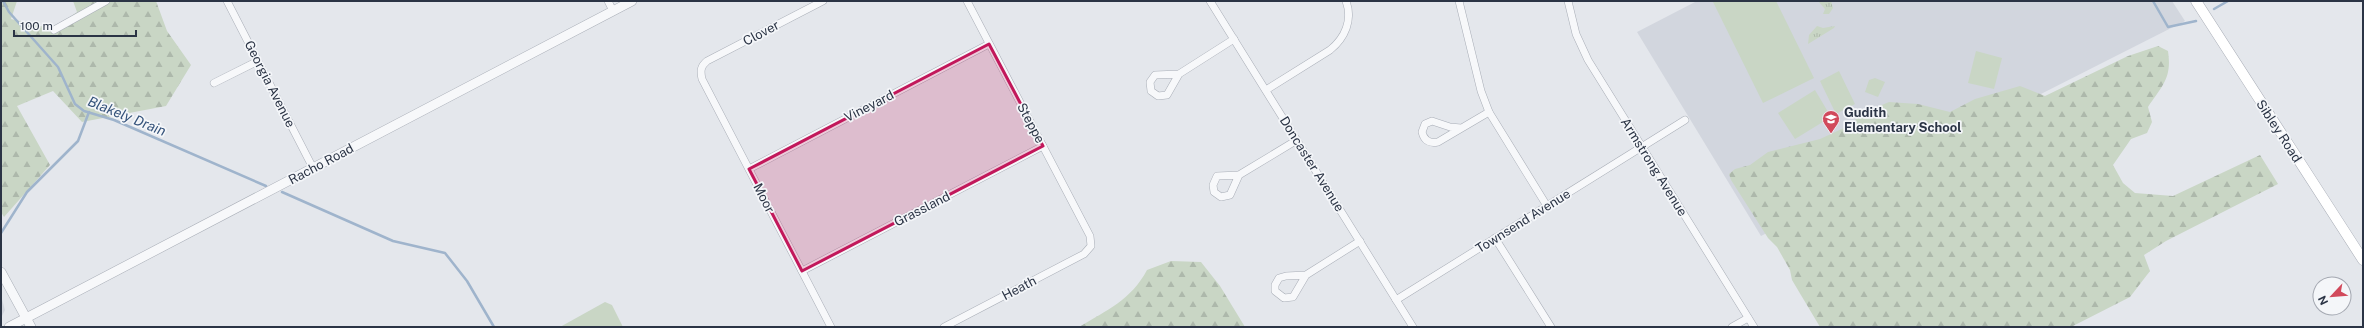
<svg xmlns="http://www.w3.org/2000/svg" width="2364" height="328" font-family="'Public Sans',sans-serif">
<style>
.built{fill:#d2d6de}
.grass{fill:url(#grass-tufts)}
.forest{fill:url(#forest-firs)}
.park{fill:#c9d6c5}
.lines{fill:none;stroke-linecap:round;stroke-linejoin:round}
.stream{stroke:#9fb4cc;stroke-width:2.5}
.minor-casing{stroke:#a9aeb7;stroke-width:8}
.tertiary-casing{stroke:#a9aeb7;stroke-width:10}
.secondary-casing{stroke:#a9aeb7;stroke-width:11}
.minor{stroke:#f7f8fa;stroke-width:7}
.tertiary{stroke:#f7f8fa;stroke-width:9}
.secondary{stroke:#fff;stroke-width:10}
.marked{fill:#c2185b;fill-opacity:0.2;stroke:#c2185b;stroke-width:3;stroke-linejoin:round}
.labels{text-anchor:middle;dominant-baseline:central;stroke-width:3.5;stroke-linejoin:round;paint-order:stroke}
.street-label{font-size:13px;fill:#2b3445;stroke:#f4f6f9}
.poi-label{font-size:13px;font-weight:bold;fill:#2b3445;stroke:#f4f6f9;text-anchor:start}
.water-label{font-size:14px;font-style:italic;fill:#34527a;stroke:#f4f6f9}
</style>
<defs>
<pattern id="grass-tufts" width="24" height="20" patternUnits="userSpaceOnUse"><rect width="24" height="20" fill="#c9d6c5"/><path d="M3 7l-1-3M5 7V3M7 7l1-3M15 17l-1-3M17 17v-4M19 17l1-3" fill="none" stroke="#adb8ab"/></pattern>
<pattern id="forest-firs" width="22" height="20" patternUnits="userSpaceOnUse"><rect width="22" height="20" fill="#c9d6c5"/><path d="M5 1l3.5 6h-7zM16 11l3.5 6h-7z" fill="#adb8ab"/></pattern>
</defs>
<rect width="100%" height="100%" fill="#e4e7ec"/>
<g class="built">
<polygon points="1697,1 2172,1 2185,21 1761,236 1637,32"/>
<polygon points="1,296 5,310 1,318"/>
</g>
<g class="grass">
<polygon points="1818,1 1831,1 1833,8 1829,14 1823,14 1825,9"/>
<polygon points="1817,26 1823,28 1835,26 1834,28 1808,44 1809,35"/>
</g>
<g class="forest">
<polygon points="1,1 17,1 11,19 53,29 77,12 73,1 156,1 167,31 191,65 166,106 82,122 53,91 17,106 50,165 4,217 1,212"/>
<path d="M2158,46l10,5c4,27 -5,34 -20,56l4,15 -5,11 -16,6 -18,26 10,18 12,10 38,3 87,-41 18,29 -112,57 -22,14 6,16 -20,26 -59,30h-251l-28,-47 -2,-10 -13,-23 -9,-9 -37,-58 -2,-6 6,-5 15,-4 18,-13 52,-13 26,-12 19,-15 24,-10 29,2 32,8 25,-13 45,-13 25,10 83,-40z"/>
<path d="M1171,261l30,1 19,24 25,41h-166c28,-17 52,-27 68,-57z"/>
</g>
<g class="park">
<polygon points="1715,1 1776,1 1814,78 1763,103 1713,2"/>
<polygon points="1976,51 2002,58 1994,89 1968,83"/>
<polygon points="1839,71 1855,104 1836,114 1820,81"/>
<polygon points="1875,78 1885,82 1878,97 1865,92 1869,80"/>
<polygon points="1815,90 1831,117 1795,139 1778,113"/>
<polygon points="605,302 612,305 623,327 560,327"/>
</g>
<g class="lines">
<g class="stream">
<polyline points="3,1 9,12 58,67 75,104 84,111 114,120 266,186"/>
<polyline points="2153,1 2168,27 2196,21"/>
<polyline points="2214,9 2228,1"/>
<polyline points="282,192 393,241 445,253 467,281 494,327"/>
<polyline points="1,233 27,192 78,141 89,112"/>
</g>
<defs>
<g id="minor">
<polyline points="227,1 313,168"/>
<polyline points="608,1 613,11"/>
<path d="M823,1l-116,60c-6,5 -7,9 -5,18l129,248"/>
<polyline points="1210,1 1413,327"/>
<polyline points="1459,1 1481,91 1489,112 1547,206"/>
<polyline points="1568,1 1576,34 1588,60 1754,327"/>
<polyline points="54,30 106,1"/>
<polyline points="1179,74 1155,75 1150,82 1151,91 1158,96 1167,95 1179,74 1234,39"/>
<polyline points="214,83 258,61"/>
<path d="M1266,90l64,-40c15,-12 23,-30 16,-49"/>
<path d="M1461,128l-11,-1 -18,-6 -7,3 -3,8c2,8 7,12 16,10l51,-30"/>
<polyline points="749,169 989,44"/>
<polyline points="1239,175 1230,195 1221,197 1214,192 1213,185 1217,176 1239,175 1297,140"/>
<polyline points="1495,238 1551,327"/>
<polyline points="802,271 1043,146"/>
<polyline points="1306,275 1293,297 1284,298 1275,291 1275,285 1279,278 1286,276 1306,275 1360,241"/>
<polyline points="1396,300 1685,120"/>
<polyline points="944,327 1084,254 1091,246 1090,236 967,1"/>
<polyline points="1732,327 1748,318"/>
</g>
<g id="tertiary">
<polyline points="1,272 31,327"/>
<polyline points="9,327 632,1"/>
</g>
<polyline id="secondary" points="2196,1 2363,260"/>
</defs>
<use href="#minor" class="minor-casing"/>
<use href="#tertiary" class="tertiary-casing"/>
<use href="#secondary" class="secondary-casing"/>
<use href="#minor" class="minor"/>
<use href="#tertiary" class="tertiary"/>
<use href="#secondary" class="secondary"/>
</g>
<path class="marked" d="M989,44l54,102 -241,125 -53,-102z"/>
<defs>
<symbol id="school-pin" viewBox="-11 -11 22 30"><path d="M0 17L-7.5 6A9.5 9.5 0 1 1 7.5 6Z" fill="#d1495b" stroke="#f4f6f9"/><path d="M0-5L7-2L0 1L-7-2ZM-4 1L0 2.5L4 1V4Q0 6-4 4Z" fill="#fff"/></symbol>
</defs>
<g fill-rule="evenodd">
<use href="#school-pin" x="1821" y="109" width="20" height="27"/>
</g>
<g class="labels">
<g class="street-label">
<text transform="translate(761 33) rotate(-28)">Clover</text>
<text transform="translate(270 84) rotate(63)">Georgia Avenue</text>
<text transform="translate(869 106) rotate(-27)">Vineyard</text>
<text transform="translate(1031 123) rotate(62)">Steppe</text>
<text transform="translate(2279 131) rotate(57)">Sibley Road</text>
<text transform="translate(321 164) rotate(-28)">Racho Road</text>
<text transform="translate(1312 164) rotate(58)">Doncaster Avenue</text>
<text transform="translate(1654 167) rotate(58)">Armstrong Avenue</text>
<text transform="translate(764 198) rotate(63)">Moor</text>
<text transform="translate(922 209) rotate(-27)">Grassland</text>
<text transform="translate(1523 221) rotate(-32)">Townsend Avenue</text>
<text transform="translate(1019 288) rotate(-28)">Heath</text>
</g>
<g class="poi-label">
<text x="1844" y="112">Gudith<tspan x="1844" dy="15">Elementary School</tspan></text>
</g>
<g class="water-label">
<text transform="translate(127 116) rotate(22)">Blakely Drain</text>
</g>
</g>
<rect width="2364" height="328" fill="none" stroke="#2b3445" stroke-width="4"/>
<g transform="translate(2332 296) rotate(244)"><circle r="19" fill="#f4f6f9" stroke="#a4a8b1"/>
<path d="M0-3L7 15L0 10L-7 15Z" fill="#d1495b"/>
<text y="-6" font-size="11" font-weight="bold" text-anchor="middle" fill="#2b3445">N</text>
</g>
<path d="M14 30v6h122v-6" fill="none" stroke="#2b3445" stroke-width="2"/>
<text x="20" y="30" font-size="12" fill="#2b3445" stroke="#f4f6f9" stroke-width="3" paint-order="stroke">100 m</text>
</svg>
